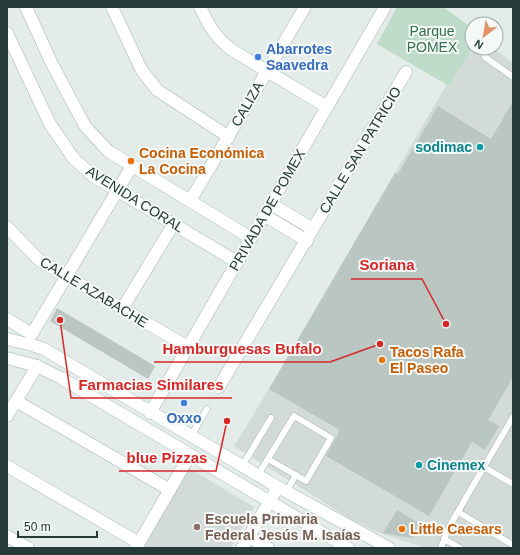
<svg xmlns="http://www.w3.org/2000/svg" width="520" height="555" font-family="Helvetica,sans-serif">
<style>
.built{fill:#d2dbd8}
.green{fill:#bfdbc9}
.building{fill:#b9c6c2}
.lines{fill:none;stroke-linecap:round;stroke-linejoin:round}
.lane-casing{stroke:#a7b3b0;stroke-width:7}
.street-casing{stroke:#a7b3b0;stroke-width:13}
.secondary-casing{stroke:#a3b6b1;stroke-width:13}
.lane{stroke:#fff;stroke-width:6}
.street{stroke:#fff;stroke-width:12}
.secondary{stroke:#fff;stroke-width:12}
.shop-dot{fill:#3f7fe0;stroke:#f4f8f7;stroke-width:1.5}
.culture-dot{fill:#0f9aa8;stroke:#f4f8f7;stroke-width:1.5}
.food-dot{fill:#e8710a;stroke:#f4f8f7;stroke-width:1.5}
.education-dot{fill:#8d6e63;stroke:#f4f8f7;stroke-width:1.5}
.labels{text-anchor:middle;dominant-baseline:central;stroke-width:4;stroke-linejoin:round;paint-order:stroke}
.park-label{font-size:14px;fill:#336e4f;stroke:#f4f8f7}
.shop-label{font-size:14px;font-weight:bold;fill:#366cbe;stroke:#f4f8f7;text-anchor:start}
.street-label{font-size:14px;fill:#253b37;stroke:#f4f8f7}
.culture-label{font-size:14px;font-weight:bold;fill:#0d838f;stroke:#f4f8f7;text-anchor:end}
.food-label{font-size:14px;font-weight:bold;fill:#c56008;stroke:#f4f8f7;text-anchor:start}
.education-label{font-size:14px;font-weight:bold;fill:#785e54;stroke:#f4f8f7;text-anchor:start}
.leader{fill:none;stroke:#d62828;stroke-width:1.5}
.callout-dot{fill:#d62828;stroke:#f4f8f7;stroke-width:1.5}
.callout-label{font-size:15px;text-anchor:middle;font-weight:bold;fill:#d62828;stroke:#f4f8f7;stroke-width:4;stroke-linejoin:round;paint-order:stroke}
</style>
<rect width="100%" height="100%" fill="#e4ece9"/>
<g class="built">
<polygon points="472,41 472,48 493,48 513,63 513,548 426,548 379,533 352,520 234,446 269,389"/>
<polygon points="189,468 254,507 230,548 140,548"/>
</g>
<polygon class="green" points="397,7 443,7 472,28 472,48 449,86 377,44"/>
<g class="building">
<polygon points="513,101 513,377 488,420 499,426 485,450 472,442 429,516 326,456 340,430 269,389 395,173 398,174 438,106 491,139"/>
<polygon points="57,308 155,366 148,379 50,321"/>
<polygon points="397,510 420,524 412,538 383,533"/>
</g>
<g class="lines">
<defs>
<g id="lane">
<polyline points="485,57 513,77"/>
<polyline points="191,436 207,409"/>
<polyline points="242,466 271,418"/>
<polyline points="484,467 513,484"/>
<polyline points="258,475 294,416 331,438 306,481 268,459"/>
<polyline points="286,492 296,475"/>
<polyline points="458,512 513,545"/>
<polyline points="444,539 460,548"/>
<polyline points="441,548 449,527 513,417"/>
</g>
<g id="street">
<polyline points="112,7 141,69 157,90 229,137"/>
<path d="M200,7c10,20 14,29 32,43l95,57"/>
<polyline points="190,201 305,7"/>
<polyline points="271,204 313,229"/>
<polyline points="264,215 307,241"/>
<polyline points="7,227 39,260 188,347"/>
<polyline points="251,238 385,7"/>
<polyline points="122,309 173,225"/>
<polyline points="7,319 32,334"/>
<polyline points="32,334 132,166"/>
<polyline points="219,387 406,72"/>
<polyline points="16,401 170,490"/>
<polyline points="7,416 37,366"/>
<polyline points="7,466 139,543"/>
<polyline points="7,536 28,548"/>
<polyline points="249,537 268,548"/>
<polyline points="136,548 190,455"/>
<polyline points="242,548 278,487"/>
</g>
<g id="secondary">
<polyline points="26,7 51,62 85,126 108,151 251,238 150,413"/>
<polyline points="7,33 50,124 74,159 93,176 237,262"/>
<polyline points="7,339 32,345 44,349 278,487 389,548"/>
<polyline points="7,358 37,366 61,378 348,548"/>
</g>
</defs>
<use href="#lane" class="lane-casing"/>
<use href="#street" class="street-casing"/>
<use href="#secondary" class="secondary-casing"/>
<use href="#lane" class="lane"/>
<use href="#street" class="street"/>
<use href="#secondary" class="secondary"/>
</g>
<g class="shop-dot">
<circle cx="258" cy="57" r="4"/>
<circle cx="184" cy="403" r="4"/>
</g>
<g class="culture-dot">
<circle cx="480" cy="147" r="4"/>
<circle cx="419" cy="465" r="4"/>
</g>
<g class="food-dot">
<circle cx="131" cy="161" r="4"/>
<circle cx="382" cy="360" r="4"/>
<circle cx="402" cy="529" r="4"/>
</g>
<circle class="education-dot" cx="197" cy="527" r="4"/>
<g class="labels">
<g class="park-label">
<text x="432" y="31">Parque<tspan x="432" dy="16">POMEX</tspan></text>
</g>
<g class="shop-label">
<text x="266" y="49">Abarrotes<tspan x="266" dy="16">Saavedra</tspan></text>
<text x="184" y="418" text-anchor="middle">Oxxo</text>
</g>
<g class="street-label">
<text transform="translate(247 104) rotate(-60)">CALIZA</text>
<text transform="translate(360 150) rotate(-59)">CALLE SAN PATRICIO</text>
<text transform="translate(135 199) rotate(32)">AVENIDA CORAL</text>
<text transform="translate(267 210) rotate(-60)">PRIVADA DE POMEX</text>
<text transform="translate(94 292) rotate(31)">CALLE AZABACHE</text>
</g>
<g class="culture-label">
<text x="472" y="147">sodimac</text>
<text x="427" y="465" text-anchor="start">Cinemex</text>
</g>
<g class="food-label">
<text x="139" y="153">Cocina Económica<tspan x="139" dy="16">La Cocina</tspan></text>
<text x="390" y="352">Tacos Rafa<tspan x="390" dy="16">El Paseo</tspan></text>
<text x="410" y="529">Little Caesars</text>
</g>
<g class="education-label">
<text x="205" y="519">Escuela Primaria<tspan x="205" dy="16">Federal Jesús M. Isaías</tspan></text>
</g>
</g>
<path class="leader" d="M446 324L422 279H351M380 344L330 362H154M60 320L71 398H232M227 421L216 471H119"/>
<g class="callout-dot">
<circle cx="446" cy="324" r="4"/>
<circle cx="380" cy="344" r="4"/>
<circle cx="60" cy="320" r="4"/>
<circle cx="227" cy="421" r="4"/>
</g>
<g class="callout-label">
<text x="387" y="270">Soriana</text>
<text x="242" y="354">Hamburguesas Bufalo</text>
<text x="151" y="390">Farmacias Similares</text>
<text x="167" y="463">blue Pizzas</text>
</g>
<rect width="520" height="555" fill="none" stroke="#253b37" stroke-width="16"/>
<g transform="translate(484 36) rotate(211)"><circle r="19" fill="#f4f8f7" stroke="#a1acaa"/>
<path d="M0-3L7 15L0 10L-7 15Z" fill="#e4926a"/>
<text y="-6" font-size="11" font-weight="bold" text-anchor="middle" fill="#253b37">N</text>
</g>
<path d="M18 531v6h79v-6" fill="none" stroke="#253b37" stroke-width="2"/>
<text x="24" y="531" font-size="12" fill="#253b37" stroke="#f4f8f7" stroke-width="3" paint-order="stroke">50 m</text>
</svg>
